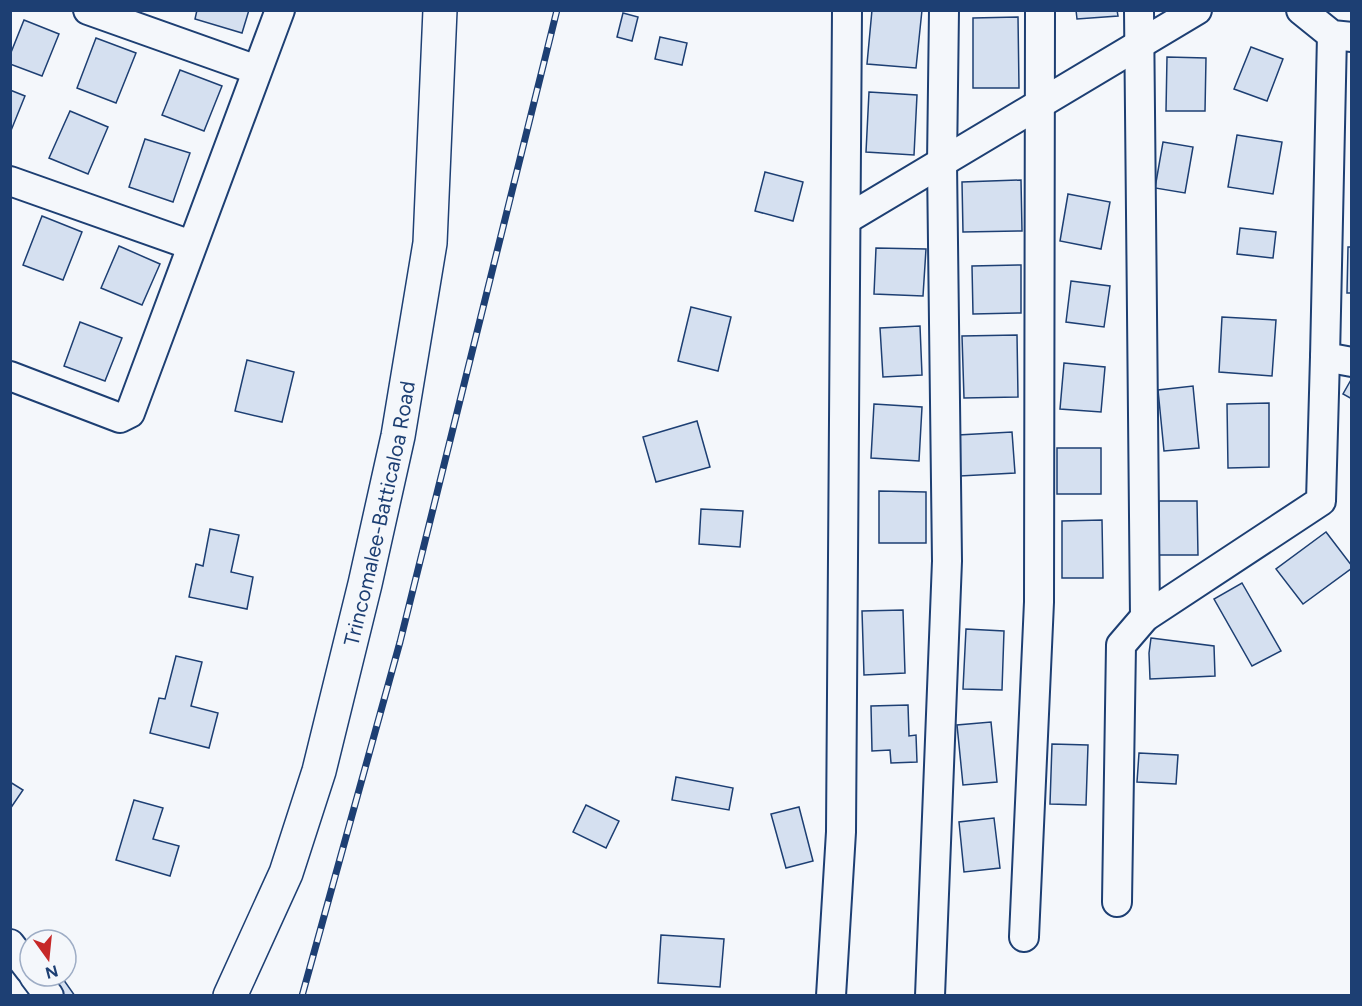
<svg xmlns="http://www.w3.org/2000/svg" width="1362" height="1006" font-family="Figtree,sans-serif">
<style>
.building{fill:#d5e0f0;stroke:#1d3f73;stroke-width:1.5}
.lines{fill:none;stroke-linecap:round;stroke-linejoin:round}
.minor-casing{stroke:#1d3f73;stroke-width:32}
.highway-casing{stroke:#1d3f73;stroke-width:36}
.minor{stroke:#f4f7fb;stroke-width:28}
.highway{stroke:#f4f7fb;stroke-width:33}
.rail-casing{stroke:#1d3f73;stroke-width:7}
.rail{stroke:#f4f7fb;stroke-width:4.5;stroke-dasharray:14;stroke-linecap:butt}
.labels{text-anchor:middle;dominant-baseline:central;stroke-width:4.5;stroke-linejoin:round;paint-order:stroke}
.street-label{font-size:21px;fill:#1d3f73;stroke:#f4f7fb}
</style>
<rect width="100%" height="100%" fill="#f4f7fb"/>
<g class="building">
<polygon points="197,10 249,10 242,33 195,19"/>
<polygon points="872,10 922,10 916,68 867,64"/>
<polygon points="1076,10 1117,10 1118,16 1077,19"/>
<polygon points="623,13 638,17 632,41 617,37"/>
<polygon points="1018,17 1019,88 973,88 973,18"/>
<polygon points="24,20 59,34 42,76 10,64 10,55"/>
<polygon points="660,37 687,43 682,65 655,59"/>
<polygon points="96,38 136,53 116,103 77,88"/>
<polygon points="1251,47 1283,59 1267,101 1234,89"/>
<polygon points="1167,57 1206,58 1205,111 1166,111"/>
<polygon points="180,70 222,86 204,131 162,115"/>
<polygon points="10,90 25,96 10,133"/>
<polygon points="869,92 917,95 914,155 866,152"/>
<polygon points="70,111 108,127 88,174 49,158"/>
<polygon points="1237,135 1282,142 1273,194 1228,187"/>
<polygon points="145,139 190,153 173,202 129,187"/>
<polygon points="1163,142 1193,147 1185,193 1155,188"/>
<polygon points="765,172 803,182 793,221 755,211"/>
<polygon points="1021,180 1022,231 963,232 962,182"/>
<polygon points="1068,194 1110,202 1101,249 1060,241"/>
<polygon points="42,216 82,232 63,280 23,265"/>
<polygon points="1240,228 1276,232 1273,258 1237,254"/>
<polygon points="119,246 160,264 142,305 101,288"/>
<polygon points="1348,247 1352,247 1352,293 1347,293"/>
<polygon points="876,248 926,249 923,296 874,294"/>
<polygon points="1021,265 1021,313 973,314 972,266"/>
<polygon points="1071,281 1110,286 1104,327 1066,322"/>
<polygon points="691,307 731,317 718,371 678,361"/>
<polygon points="1222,317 1276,320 1272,376 1219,372"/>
<polygon points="80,322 122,338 105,381 64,366"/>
<polygon points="920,326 922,375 883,377 880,328"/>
<polygon points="1017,335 1018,397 964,398 962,336"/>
<polygon points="247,360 294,372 282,422 235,411"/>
<polygon points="1064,363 1105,367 1101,412 1060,409"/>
<polygon points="1352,378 1352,399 1343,394"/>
<polygon points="1193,386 1199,448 1164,451 1158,390"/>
<polygon points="1269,403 1269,467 1228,468 1227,404"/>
<polygon points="874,404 922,407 919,461 871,458"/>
<polygon points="697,421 710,467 656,482 643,437"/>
<polygon points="1012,432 1015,473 960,476 958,435"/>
<rect x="1057" y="448" width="44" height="46"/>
<polygon points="879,491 926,492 926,543 879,543"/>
<polygon points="1159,501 1197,501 1198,555 1159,555"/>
<polygon points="701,509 743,511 740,547 699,544"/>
<polygon points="1102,520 1103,578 1062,578 1062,521"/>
<polygon points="210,529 239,535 231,572 253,577 247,609 189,597 196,564 203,566"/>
<polygon points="1326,532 1352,566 1352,568 1303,604 1276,569"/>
<polygon points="1242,583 1281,651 1252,666 1214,599"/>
<polygon points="903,610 905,673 864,675 862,611"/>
<polygon points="966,629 1004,631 1002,690 963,689"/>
<polygon points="1151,638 1214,646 1215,676 1150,679 1149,653"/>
<polygon points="176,656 202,662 191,706 218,713 209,748 150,733 159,698 165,699"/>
<polygon points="908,705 909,736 916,735 917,762 891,763 890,750 872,751 871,706"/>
<polygon points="991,722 997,782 963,785 957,725"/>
<polygon points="1052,744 1088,745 1086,805 1050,804"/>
<polygon points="1139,753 1178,755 1176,784 1137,782"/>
<polygon points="676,777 733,788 729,810 672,800"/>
<polygon points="10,782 23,790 10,809"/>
<polygon points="134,800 163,808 153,839 179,846 170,876 116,860"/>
<polygon points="586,805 619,821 606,848 573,832"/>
<polygon points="799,807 813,861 786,868 771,814"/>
<polygon points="994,818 1000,868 964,872 959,822"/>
<polygon points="661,935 724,939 720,987 658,983"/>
<polygon points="44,976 61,976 75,996 58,996"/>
</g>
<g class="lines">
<defs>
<g id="minor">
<polyline points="88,10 257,70"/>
<polyline points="1139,10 1145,617"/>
<polyline points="1301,10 1332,35 1352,37"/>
<polyline points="1332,35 1325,357 1352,362"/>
<polyline points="10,181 191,245"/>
<polyline points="847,219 1197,10"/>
<polyline points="10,376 120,418 130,413 280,10"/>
<polyline points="1117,902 1121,645 1145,617 1321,501 1325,357"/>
<polyline points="1024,937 1039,602 1040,10"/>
<polyline points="10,944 30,970"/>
<polyline points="34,976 49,996"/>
<polyline points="831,996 841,832 847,10"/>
<polyline points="930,996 947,561 942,163 944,10"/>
</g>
<g id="highway">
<path id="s1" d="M230,996l56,-123 33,-102 46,-187 33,-148 32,-193 10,-233"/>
</g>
</defs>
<use href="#minor" class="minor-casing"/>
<use href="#highway" class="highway-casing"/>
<use href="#minor" class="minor"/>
<use href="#highway" class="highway"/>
<defs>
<polyline id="rail" points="302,996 400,642 557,10"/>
</defs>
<use href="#rail" class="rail-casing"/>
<use href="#rail" class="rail"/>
</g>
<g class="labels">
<g class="street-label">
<text stroke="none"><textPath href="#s1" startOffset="507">Trincomalee-Batticaloa Road</textPath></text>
</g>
</g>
<rect width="1362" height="1006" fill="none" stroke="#1d3f73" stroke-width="24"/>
<g transform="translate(48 958) rotate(165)"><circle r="28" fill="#f4f7fb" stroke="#9eadc5" stroke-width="1.5"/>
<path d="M0-4.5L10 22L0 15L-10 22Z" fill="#c62828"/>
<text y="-9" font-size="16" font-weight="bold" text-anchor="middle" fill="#1d3f73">N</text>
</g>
</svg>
